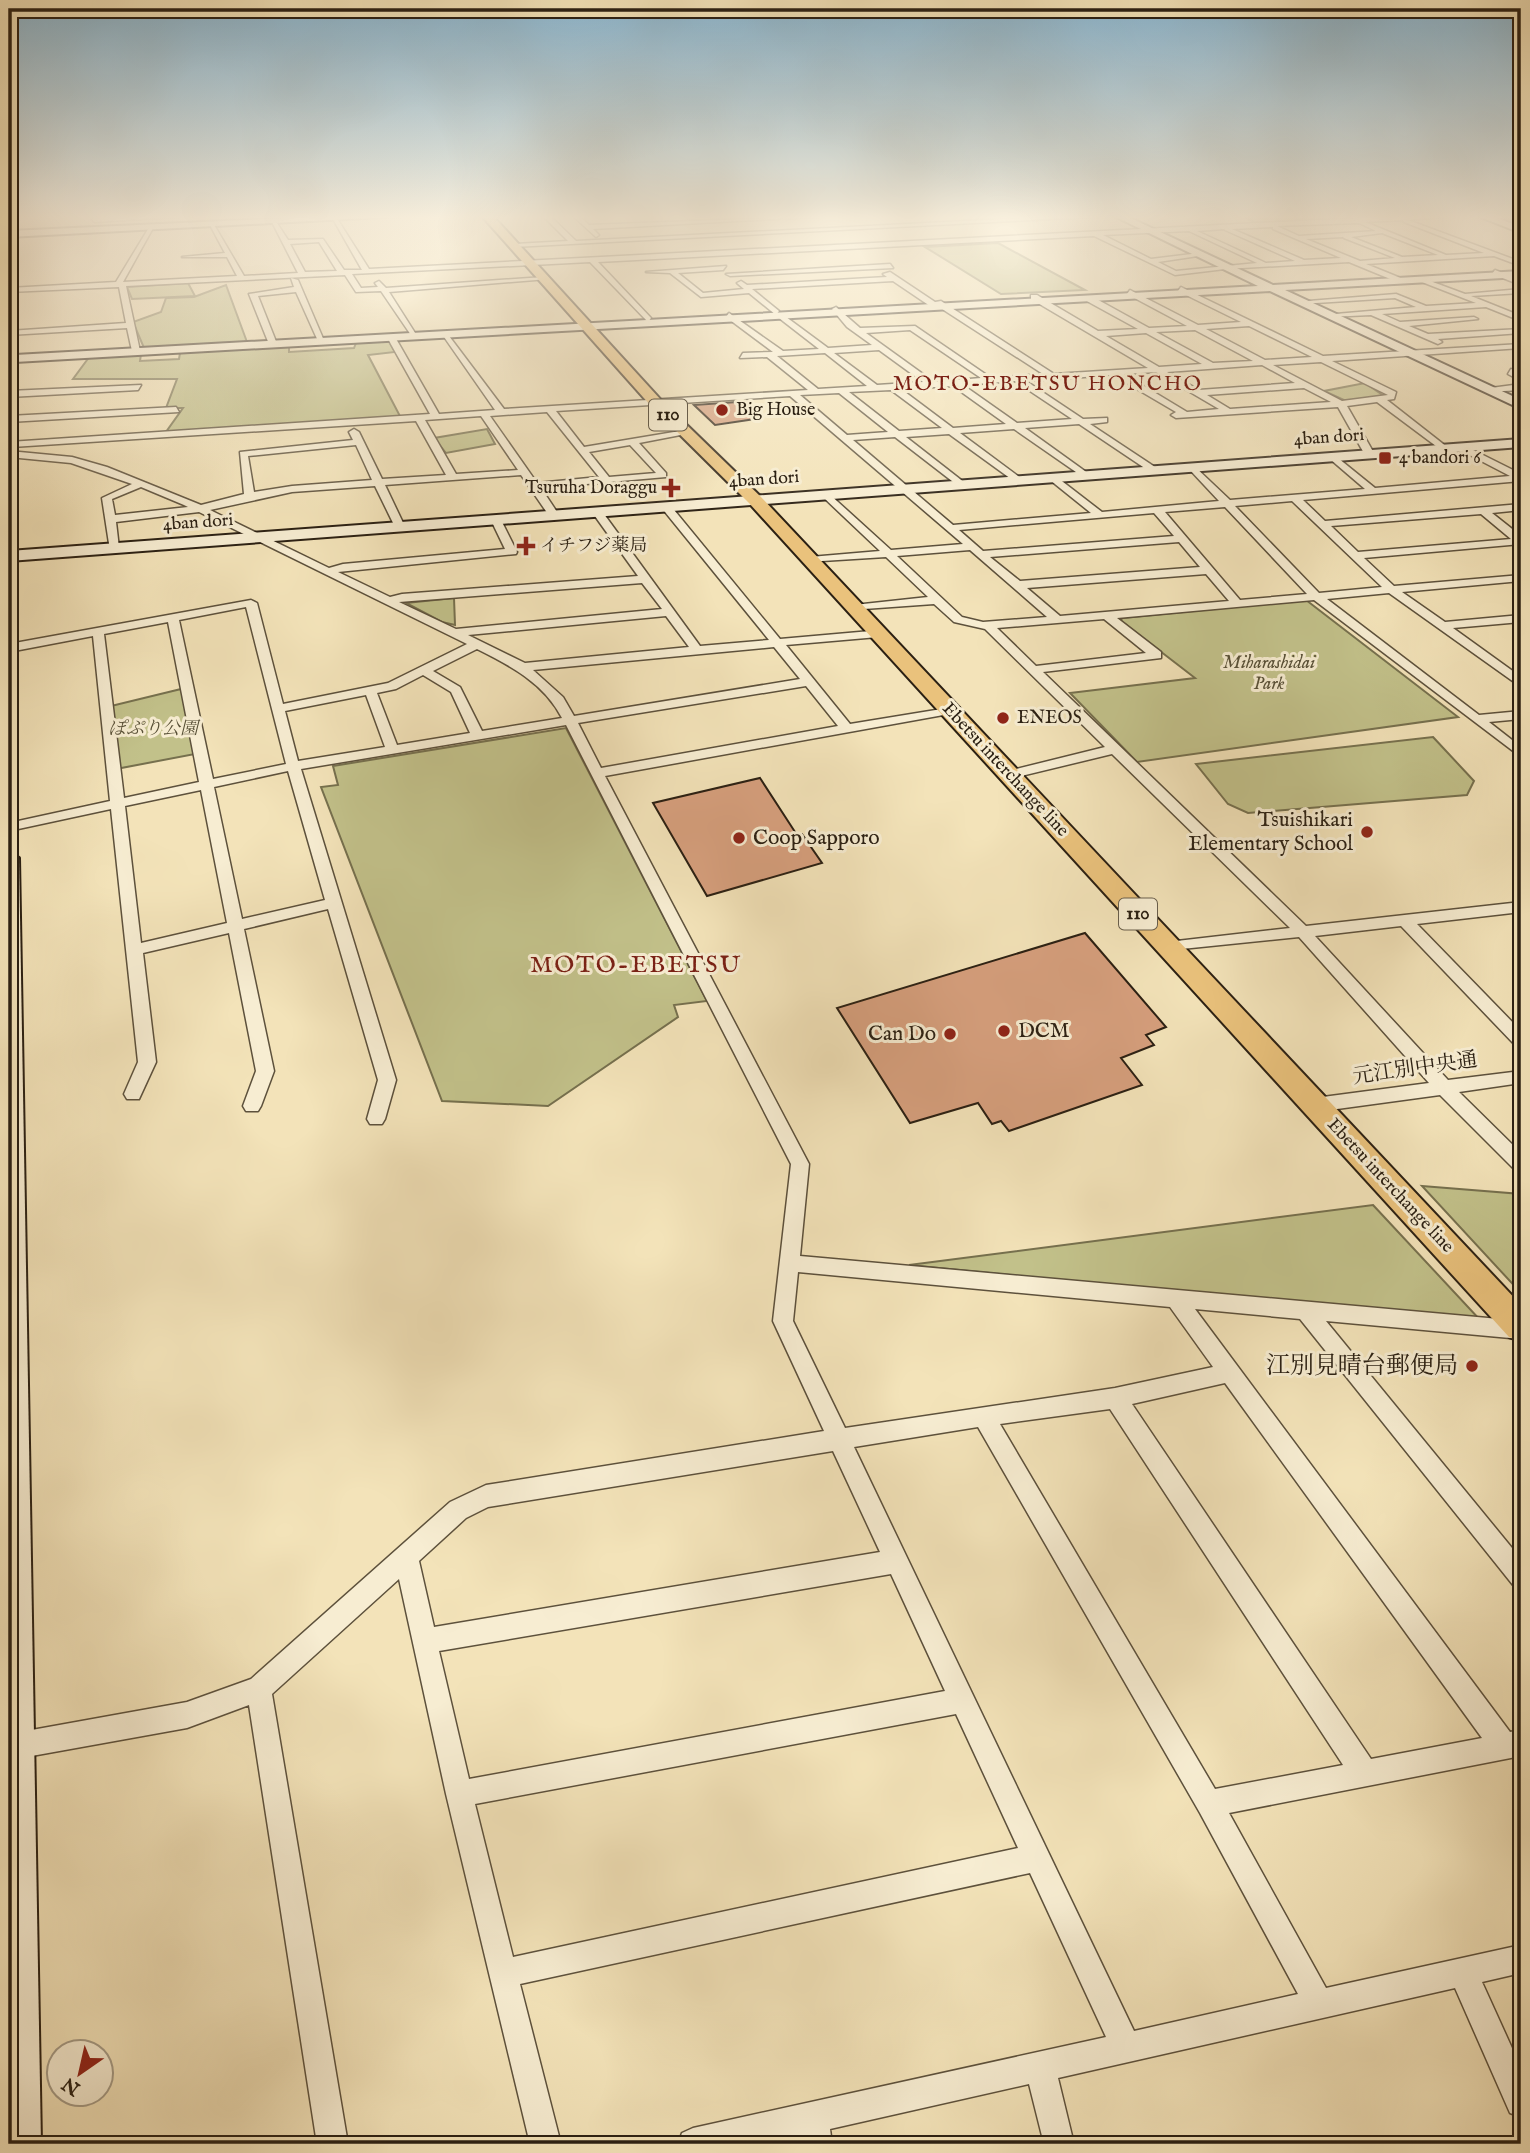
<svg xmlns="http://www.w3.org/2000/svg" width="1530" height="2153" font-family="'IM FELL English','Noto Serif JP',serif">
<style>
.green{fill:#c2c18a;stroke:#76704e;stroke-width:2}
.building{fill:#d69f7d;stroke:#2b2013;stroke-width:2}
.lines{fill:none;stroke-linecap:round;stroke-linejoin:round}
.street-casing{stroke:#5d513c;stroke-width:3}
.secondary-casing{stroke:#2b2013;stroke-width:4}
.primary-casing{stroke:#2b2013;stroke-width:4}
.street{fill:#f7edd2;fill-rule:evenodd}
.secondary{fill:#f7edd2;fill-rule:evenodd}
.primary{fill:#eac27c;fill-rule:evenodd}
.poi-dot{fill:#8f2418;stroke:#f7edd2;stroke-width:2.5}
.labels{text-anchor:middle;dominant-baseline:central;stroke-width:6;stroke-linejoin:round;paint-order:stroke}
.far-poi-label{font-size:18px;fill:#2b2013;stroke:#f7edd2;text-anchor:start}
.far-street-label{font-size:18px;fill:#2b2013;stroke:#f7edd2}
.far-park-label{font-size:18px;font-style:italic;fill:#585037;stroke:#f7edd2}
.shield{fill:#f7edd2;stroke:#685e4c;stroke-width:2}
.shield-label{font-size:19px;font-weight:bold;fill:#2b2013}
.far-quarter-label{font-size:21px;letter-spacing:2px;fill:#7a1f14;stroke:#f7edd2}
.poi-label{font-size:21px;fill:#2b2013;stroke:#f7edd2;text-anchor:end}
.street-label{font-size:21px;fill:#2b2013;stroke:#f7edd2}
.quarter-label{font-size:24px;letter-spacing:2px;fill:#7a1f14;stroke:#f7edd2}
.near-poi-label{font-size:24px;fill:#2b2013;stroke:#f7edd2;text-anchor:end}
</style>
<rect width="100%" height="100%" fill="#f3e3b9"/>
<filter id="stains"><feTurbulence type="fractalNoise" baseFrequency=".00286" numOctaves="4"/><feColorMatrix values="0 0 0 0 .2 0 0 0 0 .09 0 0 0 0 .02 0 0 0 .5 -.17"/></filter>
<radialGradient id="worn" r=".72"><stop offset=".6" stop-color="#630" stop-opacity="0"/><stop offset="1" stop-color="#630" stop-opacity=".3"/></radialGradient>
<g class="green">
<polygon points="1241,215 1416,215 1258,224"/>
<polygon points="998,243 1085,290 1001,294 925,247"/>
<polygon points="188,283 195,296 132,299 127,287"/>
<polygon points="226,285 247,342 144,348 133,322 161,312 166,298 194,297"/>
<polygon points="389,341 395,352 368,355 401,418 166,432 183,408 166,408 177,379 73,379 90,356 141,354 140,361 179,359 180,353 289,346 289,352 354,348 356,343"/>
<polygon points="1365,383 1384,396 1346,401 1324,391"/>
<polygon points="487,429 495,444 446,453 434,438"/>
<polygon points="454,598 455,625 442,622 406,603"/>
<polygon points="1306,600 1458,717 1137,762 1070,693 1195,678 1121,621 1122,618"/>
<polygon points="181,689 195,754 116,769 111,706"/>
<polygon points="566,728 707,1001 674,1005 678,1017 548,1106 442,1101 321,787 338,785 333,766"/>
<polygon points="1433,737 1474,781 1467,795 1248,813 1228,804 1196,764"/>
<polygon points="1422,1186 1521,1194 1521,1293"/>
<polygon points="1373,1205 1482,1322 909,1265"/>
</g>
<g class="building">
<polygon points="737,402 755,419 715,425 694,405"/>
<polygon points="760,778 797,835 802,834 822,863 707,896 653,803"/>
<polygon points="1085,933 1166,1027 1146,1035 1154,1045 1121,1058 1142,1085 1009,1131 1001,1121 992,1124 978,1103 910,1123 837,1008"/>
</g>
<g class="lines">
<defs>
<g id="street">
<polygon points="95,215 101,215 100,218 204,215 95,222 92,220"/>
<polygon points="542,215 549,215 576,241 1081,215 1129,215 513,247 515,244 568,241"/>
<polygon points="572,215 579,215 589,225 847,215 593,229 599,235 596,237"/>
<path d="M1414,215h47l-53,5 113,42v4l-27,-10 -128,8 37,15 -3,4 -51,-21 -124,7 -50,6 -81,-39 -496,26 53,56 -3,4 -58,-60 -238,12 9,14 17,-1 -3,-4 4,-2 7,7 158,-11 4,2 -159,13 28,44 -4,2 -32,-47 -25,1 -11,-17 -219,11 14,65 -4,2 -4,-2 -5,-23 -118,7v-4l117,-8 -7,-36 -110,5v-4l107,-6 34,-56 3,2 -30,54 114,-6 -10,-19h-45l43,-4 -15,-28 3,-2 31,53 54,-3 -26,-51 3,-2 13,20 35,-1 21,31h18l-29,-51 3,-2 33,52zM1403,220l1,2 80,31 -38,2 -81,-33zM1359,223l17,8 -77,5 -22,-10zM1273,227v2l68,29 -37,2 -72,-31zM1224,229l1,1 70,31 -29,2 -69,-32zM1189,231l68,32 -81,8 -18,-9 40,-6 2,-3 -49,6 -48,-24zM1382,233l56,22 -36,2 -51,-20zM1343,237l1,1 51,20 -35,3 -54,-22zM319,242l18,29 -32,1 -15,-28z"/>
<polygon points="1502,215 1521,219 1521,223 1503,216"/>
<polygon points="890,264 893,268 730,276 726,274"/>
<path d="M726,266l-3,4 -45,3 25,20 41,-4 -7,-6 4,-2 6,4 140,-8 -4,-3 7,-2 45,30 6,-1 113,73 94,-6 -117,-69v-4h6l61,36 40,-2 -53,-29v-4h6l58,32 38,-2 -60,-32 3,-4 68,35 43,-3 -63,-31 3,-4 142,69 198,-12v4l-189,13 64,31 -2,7 -7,1 60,47 2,2 -5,3 -67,-50 -30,4 28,49 -5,3 -5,-3 -27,-48 -162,11 -5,-3 5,-3 -63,-37 -87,6 57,38 24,-1v4l-17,2 68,45v4h-6l-73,-49 -54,4 64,46 2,2 -5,3 -72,-50 -54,4 62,46 1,2 -5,3 -69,-50 -43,3 59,46v4l-4,1 -66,-51 -42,3 100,85 138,-12 -41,-33v-4l4,-1 48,37 117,-11 -29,-31 -2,-2 5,-3 37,35 135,-11 -35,-30v-4l3,-1 42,34 135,-12 -50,-26 -2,-2 5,-3 58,29v7l-218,19 22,21 196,-17v6l-29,3 29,23v8l-157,14 30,28 127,-11v6l-119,11 43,30 76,-7v7l-68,6 68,49v10l-132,-94 -62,6 152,116 42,-4v8l-32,3 32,25v10l-207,-157 -197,18 44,34v6l-118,14 263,254 215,-24v10l-104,12 104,107v16l-6,-2 -114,-119 -86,10 133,144 73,-9v12l-62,9 62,61v18l-7,-2 -74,-74 -125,17 -6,-2 -3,-5 3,-5 6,-2 114,-15 -130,-146 -137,14 -2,-4 8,-5 122,-14 -178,-174 -103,25 -5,-1v-6l101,-25 -120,-118 -31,-7 -20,-18 -84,6v-4l4,-1 74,-8 -42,-40 -80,5 -1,-2 5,-3 70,-6 -57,-54v-4l4,-1 64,58 72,-6 -173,-148 -234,15 28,36 102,-17 5,3 -52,10 27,30v4l-125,11 18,27 -5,3 -4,-1 -29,-42 -136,10 20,42 -5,3 -5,-3 -20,-41 -83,6 -82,18 119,58 14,-4 162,-15 -14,-29 9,-2 17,34 -1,2 -178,18 52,25 12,-3 236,-18 -46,-64 5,-3 4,1 99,136 69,-6 -108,-133 9,-2 110,134 102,-9 2,3 -6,4 -92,8 64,79 104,-17 1,3 -6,4 -344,62 204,388 -9,92 721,65v18l-195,-18 195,238v30l-8,-4 -213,-266 -105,-10 315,423 11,-2v26l-292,57 97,175 195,-43v28l-39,9 39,86v49l-11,-4 -55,-125 -397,90 16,66h-30l-15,-60 -199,45 2,15h-30l-2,-9 -39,9h-83l4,-11 11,-5 413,-91 -76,-164 -510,111 41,160h-31l-84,-350 -47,-215 -127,115 76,450h-31l-68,-439 -62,23 -172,31 -6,-3v-20l6,-3 172,-31 64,-23 199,-177 36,-17 338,-54 -51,-110 18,-157 -225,-439 -265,44 95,311 -11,39 -3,5h-12l-3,-5 11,-39 -50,-171 -84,20 30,142 -13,35 -3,5h-12l-3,-5 13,-35 -27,-138 -86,20 13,109 -17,37h-12l-3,-5 14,-32 -27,-253 -102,22v-8l101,-22 -17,-165 -84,16v-8l242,-44 6,3 26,101 105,-21 79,-39 -268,-132 -83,10 3,26 -9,2 -8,-52 30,-14 -61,-21 -62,-6v-6l63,6 35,10 94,38 43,-11 -4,-42 113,-12 -4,-8 5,-3 5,3 23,47 64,-4 -30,-54 -404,26 -3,-1v-4l421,-28 -43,-77 4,-2 4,2 44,77 56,-4 -53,-76 4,-2 58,77 304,-19 -41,-33 -27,1 3,-5 30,-1 -47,-35 3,-4 54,38 36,-2 -40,-31 3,-4 46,34 44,-3 -25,-18 -15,-18 4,-2 24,21 55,-2 76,52 52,-4 -107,-69 -6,1 -37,-25 -141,8 27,22 -3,4 -27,-22 -48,4 -31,-24 -24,-1zM1249,326l63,31 -47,3 -59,-31zM910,330l71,48 -47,4 -68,-49zM1195,330l58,31 -40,2 -57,-31zM1146,333l56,31 -43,3 -53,-31zM879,350l44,32 -46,3 -43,-32zM825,353l42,33 -49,3 -41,-33zM1321,362l67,33 -46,6 -69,-36zM1262,365l33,18 -96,7 -32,-18zM1156,372l63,37 -32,3 -63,-38zM1015,381l57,38 -55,4 -54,-38zM953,386l53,38 -53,4 -52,-39zM1304,388l27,14 -101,7 -23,-14zM891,390l51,38 -43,3 -50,-39zM839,393l49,39 -41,3 -47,-40zM547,412l52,65 -62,6 -47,-67zM481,416l37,54 -62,4 -31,-54zM356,445l16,35 -80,6 -38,6 -6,-36zM630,445l26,28 -47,4 -20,-25zM141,487l43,18 4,2 -73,8 -3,-16zM1292,501l90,86 -63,6 -84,-87zM1225,507l82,87 -67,6 -75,-88zM1154,513l20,23 -191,15 -24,-21zM1481,514l30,25 -153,13 -27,-26zM1179,542l21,25 -180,14 -30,-24zM970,550l77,67 -64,5 -21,-5 -65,-61zM1206,574l23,27 -169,15 -33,-28zM642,583l20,26 -206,20 -57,-27zM246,607l40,157 -73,15 -34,-159zM666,616l23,31 -164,16 -57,-28zM1104,619l42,34 -110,13 -39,-38zM168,622l31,160 -75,16 -20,-164zM774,647l26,32 -226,37 -11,-19 -30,-27zM477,649c34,17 67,34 85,69l-80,13 -22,-44 -27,-16zM423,675l28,17 19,41 -73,12 -20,-52 19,-4zM806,686l32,40 -237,42 -23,-45zM366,695l19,52 -87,14 -13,-50zM288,771l37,129 -83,19 -28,-132zM201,790l26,133 -86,20 -16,-137zM798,1272l372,35 43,60 -98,21 -270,40 -52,-107zM1225,1383l257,355 -111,21 -239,-355zM1110,1409l233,356 -128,24 -215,-365zM978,1427l222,386 98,181 -164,37 -280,-584zM833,1451l47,101 -446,75 -15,-66 47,-43 22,-11zM891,1574l54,117 -476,88 -30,-128zM956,1714l62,134 -505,109 -38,-153z"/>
<polygon points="1495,270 1521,280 1521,285 1492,274"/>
<polygon points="291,278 298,280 325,343 318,341 296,292 258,296 277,344 273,346 269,344 249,294 294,287"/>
<polygon points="1422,278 1465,294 1521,289 1521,293 1471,296 1521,316 1521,321 1486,307 1382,314 1400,322 1474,317 1478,319 1409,326 1428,334 1521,329 1521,333 1438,339 1442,342 1438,344 1371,315 1328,317 1324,315 1416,307 1395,298 1300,304 1296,302 1396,294 1426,306 1476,303 1422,282"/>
<polygon points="1511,369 1521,374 1521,381 1508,374"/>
<polygon points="1521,384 1521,390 1487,392 1483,389"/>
<polygon points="141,385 138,390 9,397 9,391"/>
<polygon points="176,407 179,412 9,422 9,416"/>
</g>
<g id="secondary">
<polygon points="350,215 420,215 9,237 9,231"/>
<polygon points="1112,215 1124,215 1273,285 1521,271 1521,277 1285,290 1521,400 1521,409 1270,291 15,362 15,399 9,403 9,255 14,258 15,355 1258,286"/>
<polygon points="1475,215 1489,215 1521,227 1521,233"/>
<polygon points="1521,439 1521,447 9,561 9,551"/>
<polygon points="9,852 19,858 41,2144 9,2144"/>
</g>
<polygon id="primary" points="481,215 492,215 661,400 761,497 1521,1305 1521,1341 1509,1337 749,503 651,406"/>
</defs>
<use href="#street" class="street-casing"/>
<use href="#secondary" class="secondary-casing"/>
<use href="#primary" class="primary-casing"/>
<use href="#street" class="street"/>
<use href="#secondary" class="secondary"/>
<use href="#primary" class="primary"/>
</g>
<linearGradient id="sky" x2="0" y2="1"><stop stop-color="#8ab8d4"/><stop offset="0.42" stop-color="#faf2e0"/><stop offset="1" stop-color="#faf2e0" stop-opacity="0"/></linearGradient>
<rect width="1530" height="517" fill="url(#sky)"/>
<g class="poi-dot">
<circle cx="722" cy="410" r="7"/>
<rect x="1378" y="451" width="14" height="14" rx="3.5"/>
<path d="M667.5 477.5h7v7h7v7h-7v7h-7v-7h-7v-7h7z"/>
<path d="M522.5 535.5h7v7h7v7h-7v7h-7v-7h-7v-7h7z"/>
<circle cx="1003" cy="718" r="7"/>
<circle cx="1367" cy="832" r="7"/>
<circle cx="739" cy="838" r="7"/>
<circle cx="1004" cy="1031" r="7"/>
<circle cx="950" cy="1034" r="7"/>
<circle cx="1472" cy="1366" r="7"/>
</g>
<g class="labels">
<g class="far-poi-label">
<text x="736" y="410">Big House</text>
<text x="1399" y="458">4 bandori 6</text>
<text x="657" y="488" text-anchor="end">Tsuruha Doraggu</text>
<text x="540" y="546">イチフジ薬局</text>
<text x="1017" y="718">ENEOS</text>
</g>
<g class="far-street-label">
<text transform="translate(1329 438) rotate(-4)">4ban dori</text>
<text transform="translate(764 480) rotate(-4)">4ban dori</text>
<text transform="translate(198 523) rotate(-4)">4ban dori</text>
<text transform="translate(1005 770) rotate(47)">Ebetsu interchange line</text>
<text transform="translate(1390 1186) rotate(47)">Ebetsu interchange line</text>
</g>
<g class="far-park-label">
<text x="1269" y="663">Miharashidai<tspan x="1269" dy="21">Park</tspan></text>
<text x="153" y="729">ぽぷり公園</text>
</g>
<g class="shield">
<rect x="649" y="399.5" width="38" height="31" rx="5"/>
<rect x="1119" y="898.5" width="38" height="31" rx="5"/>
</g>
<g class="shield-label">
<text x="668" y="415">110</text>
<text x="1138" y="914">110</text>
</g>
<g class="far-quarter-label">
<text x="1048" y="384">MOTO-EBETSU HONCHO</text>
</g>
<g class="poi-label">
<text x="1353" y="820">Tsuishikari<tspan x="1353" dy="24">Elementary School</tspan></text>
<text x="753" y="838" text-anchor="start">Coop Sapporo</text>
<text x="1018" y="1031" text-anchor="start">DCM</text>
<text x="936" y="1034">Can Do</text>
</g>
<g class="street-label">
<text transform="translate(1415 1069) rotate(-8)">元江別中央通</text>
</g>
<g class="quarter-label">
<text x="636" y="965">MOTO-EBETSU</text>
</g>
<g class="near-poi-label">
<text x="1458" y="1366">江別見晴台郵便局</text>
</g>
</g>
<rect width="1530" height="2153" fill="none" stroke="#f3e3b9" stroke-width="35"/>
<rect x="10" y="10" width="1509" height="2132" fill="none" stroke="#2b2013" stroke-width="3.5"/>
<rect x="18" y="18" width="1495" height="2118" fill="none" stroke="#2b2013" stroke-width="2"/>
<g transform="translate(80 2073) rotate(214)"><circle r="33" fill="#f7edd2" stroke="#a59b86" stroke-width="2"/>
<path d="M0-5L12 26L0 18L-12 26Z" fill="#8f2418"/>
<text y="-10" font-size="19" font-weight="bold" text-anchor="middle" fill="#2b2013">N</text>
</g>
<rect width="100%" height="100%" filter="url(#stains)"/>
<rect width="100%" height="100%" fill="url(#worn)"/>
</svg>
